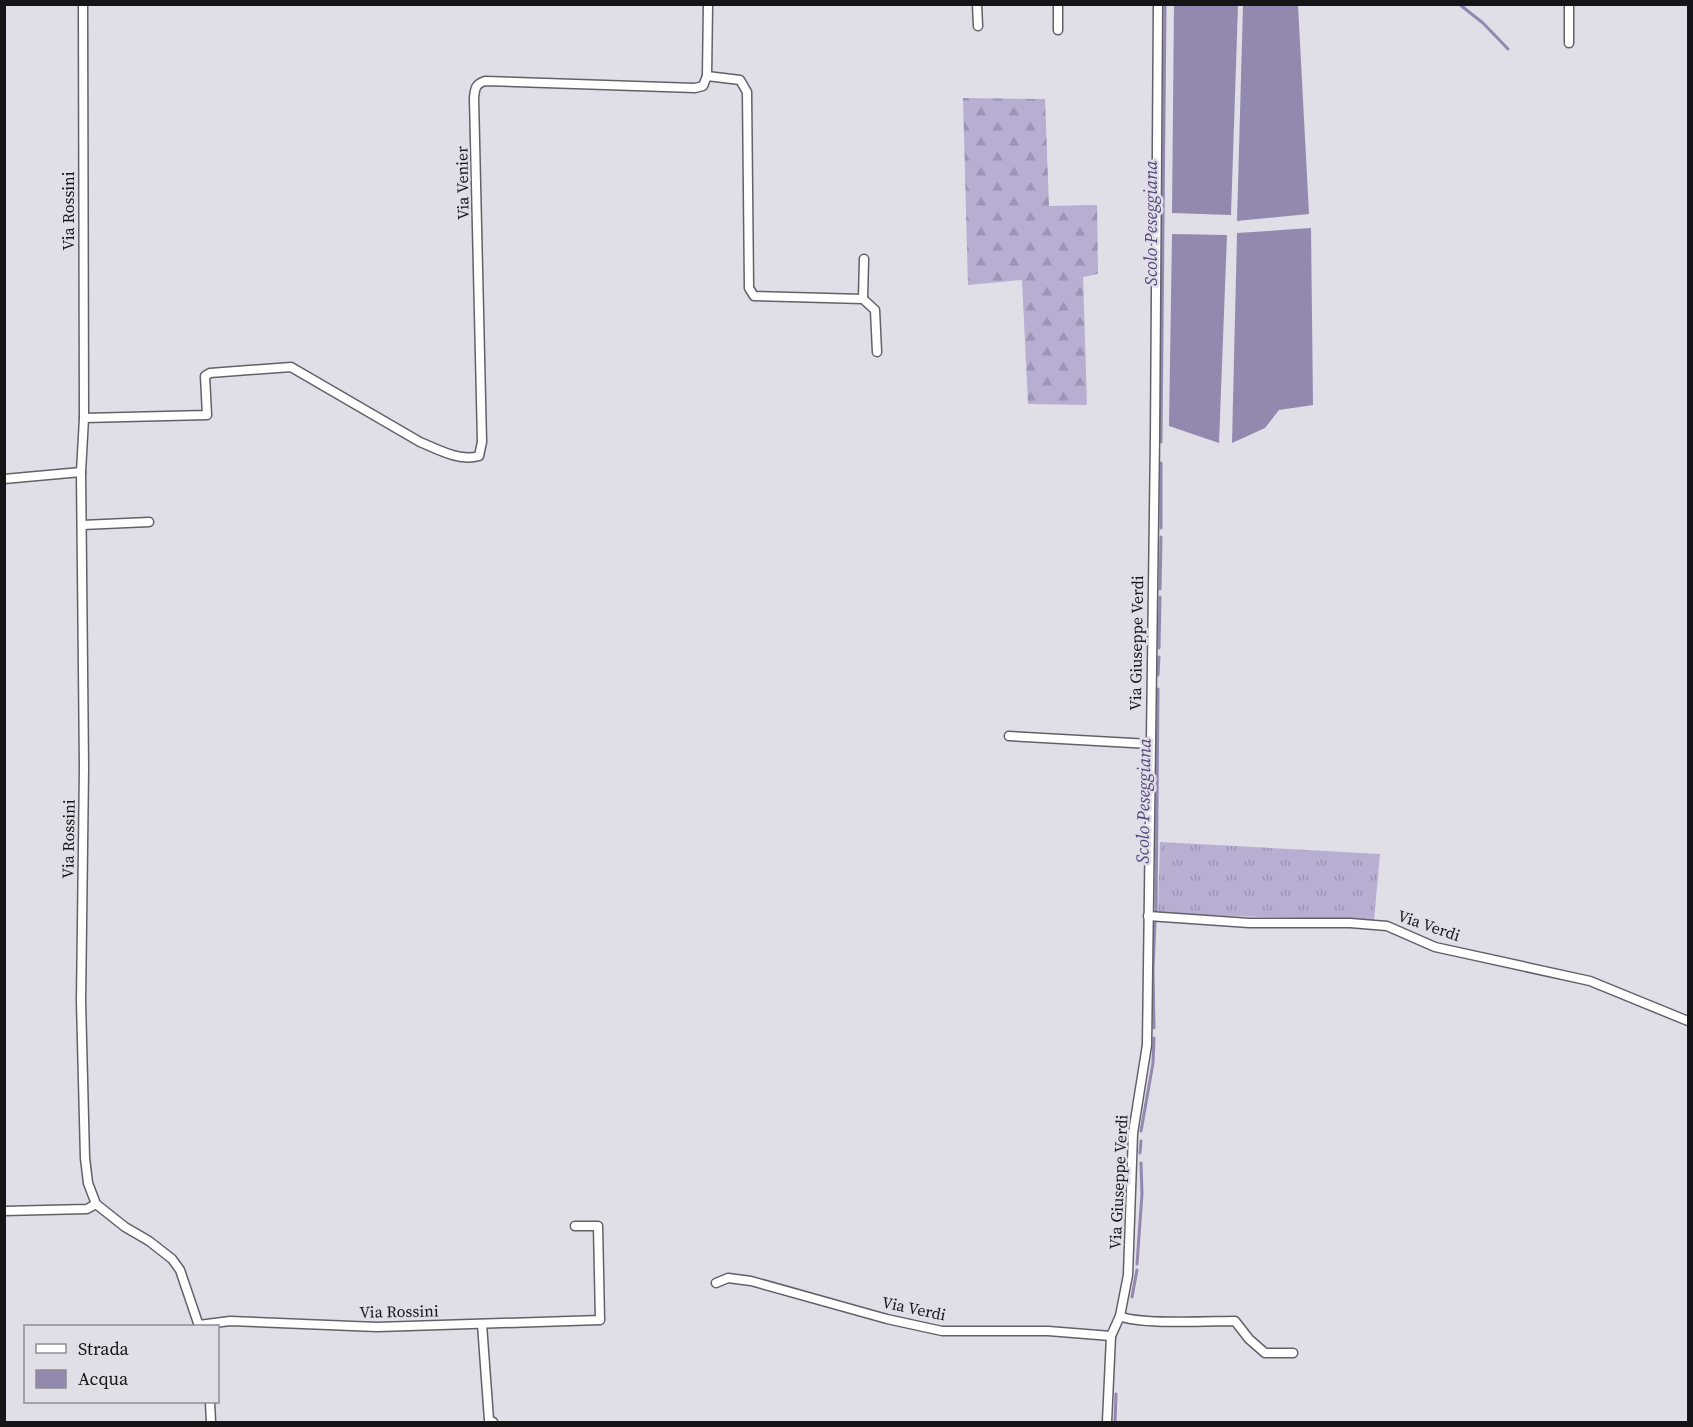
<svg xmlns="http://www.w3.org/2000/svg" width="1693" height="1427" font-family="'Source Serif 4',serif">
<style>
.grass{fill:url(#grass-tufts)}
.forest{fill:url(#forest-firs)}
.water{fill:#9389ae}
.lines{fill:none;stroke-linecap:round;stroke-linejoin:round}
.stream{stroke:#9389ae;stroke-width:3}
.street-casing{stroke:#626169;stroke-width:11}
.street{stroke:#fff;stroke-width:8}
.labels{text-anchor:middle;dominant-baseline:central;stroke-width:5;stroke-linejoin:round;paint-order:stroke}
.street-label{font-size:16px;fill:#151417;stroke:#e0dee7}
.water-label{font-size:18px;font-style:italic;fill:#56467b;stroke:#e0dee7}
</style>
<defs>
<pattern id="grass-tufts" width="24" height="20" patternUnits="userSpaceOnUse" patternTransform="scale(1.5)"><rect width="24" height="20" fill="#b7aed2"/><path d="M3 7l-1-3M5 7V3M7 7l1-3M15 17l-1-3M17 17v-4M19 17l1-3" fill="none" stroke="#9c95b4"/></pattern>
<pattern id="forest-firs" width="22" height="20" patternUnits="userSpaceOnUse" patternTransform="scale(1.5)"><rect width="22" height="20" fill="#b7aed2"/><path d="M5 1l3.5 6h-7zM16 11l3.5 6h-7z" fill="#9c95b4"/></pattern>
</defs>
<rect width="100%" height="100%" fill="#e0dee7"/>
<polygon class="grass" points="1160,842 1380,854 1374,920 1158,914"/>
<polygon class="forest" points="963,98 1045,99 1049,206 1097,205 1098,274 1083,277 1087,405 1028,404 1022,280 968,285"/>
<g class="water">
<polygon points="1174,5 1238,5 1231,215 1172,213"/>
<polygon points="1243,5 1298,5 1309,214 1237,221"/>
<polygon points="1311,228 1313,405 1279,410 1265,428 1232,443 1237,233"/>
<polygon points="1172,234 1227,235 1219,443 1169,426"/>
</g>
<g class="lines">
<g class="stream">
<polyline points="1459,4 1483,23 1508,49"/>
<polyline points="1161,442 1165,4"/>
<polyline points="1161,528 1161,463"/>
<polyline points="1160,589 1161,537"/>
<polyline points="1159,648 1160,597"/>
<polyline points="1158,675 1159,657"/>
<polyline points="1156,913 1158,689"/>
<polyline points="1154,1028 1153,969 1155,922"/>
<polyline points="1141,1131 1153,1063 1154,1038"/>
<polyline points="1140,1153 1141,1141"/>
<polyline points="1137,1264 1142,1194 1141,1163"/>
<polyline points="1132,1297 1137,1270"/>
<polyline points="1115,1422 1116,1394"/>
</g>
<defs>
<g id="street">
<polyline points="83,4 84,418 81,472 84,768 81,1001 85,1158 88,1183 96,1204 125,1227 149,1241 172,1259 180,1270 199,1326"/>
<polyline points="977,4 978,26"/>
<polyline points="1058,4 1058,30"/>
<polyline points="1569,43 1569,4"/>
<polyline points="707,76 740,80 747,92 749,288 754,296 863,299 875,310 877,352"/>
<polyline points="863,299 864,259"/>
<path d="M84,418l123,-3 -2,-39 5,-3 81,-6 129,75c17,7 40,20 59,14l3,-14 -8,-344c1,-9 1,-14 11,-17l210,7 8,-2 4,-10 1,-72"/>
<polyline points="4,479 81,472"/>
<polyline points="82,525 149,522"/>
<polyline points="1009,736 1150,744"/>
<polyline points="1148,916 1249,923 1350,923 1387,926 1435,947 1590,981 1688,1021"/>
<polyline points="4,1211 87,1209 96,1204"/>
<polyline points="716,1283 728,1278 751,1281 887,1319 942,1331 1048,1331 1111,1336"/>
<path d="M1120,1316c17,9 92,5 115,5l14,18 16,14h28"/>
<polyline points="482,1324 489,1420 493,1422"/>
<polyline points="199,1325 230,1321 377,1327 600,1320 598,1226 575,1226"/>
<polyline points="210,1402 211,1422"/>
<polyline points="1107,1422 1111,1336 1120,1316 1128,1275 1133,1133 1147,1045 1155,437 1158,4"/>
</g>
</defs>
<use href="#street" class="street-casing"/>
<use href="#street" class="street"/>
</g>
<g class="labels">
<g class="street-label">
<text transform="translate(462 183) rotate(-91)">Via Venier</text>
<text transform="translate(68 211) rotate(-90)">Via Rossini</text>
<text transform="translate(1136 643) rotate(-89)">Via Giuseppe Verdi</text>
<text transform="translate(68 839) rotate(-89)">Via Rossini</text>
<text transform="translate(1429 925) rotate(19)">Via Verdi</text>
<text transform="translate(1118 1182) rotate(-87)">Via Giuseppe Verdi</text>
<text transform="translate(914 1308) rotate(12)">Via Verdi</text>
<text transform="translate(399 1311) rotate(-1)">Via Rossini</text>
</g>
<g class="water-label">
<text transform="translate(1150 223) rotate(-90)">Scolo Peseggiana</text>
<text transform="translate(1143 801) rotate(-89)">Scolo Peseggiana</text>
</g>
</g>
<rect width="1693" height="1427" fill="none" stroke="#151417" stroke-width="12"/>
<rect x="24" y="1325" width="195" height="78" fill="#e0dee7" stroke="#8f8d94" stroke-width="1.5"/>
<rect x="36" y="1344" width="30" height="9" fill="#ffffff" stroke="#8f8d94" stroke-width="1.5"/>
<text x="78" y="1355" font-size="18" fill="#151417">Strada</text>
<rect x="36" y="1370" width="30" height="18" fill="#9389ae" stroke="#8f8d94" stroke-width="1.5"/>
<text x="78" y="1385" font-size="18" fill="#151417">Acqua</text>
</svg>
